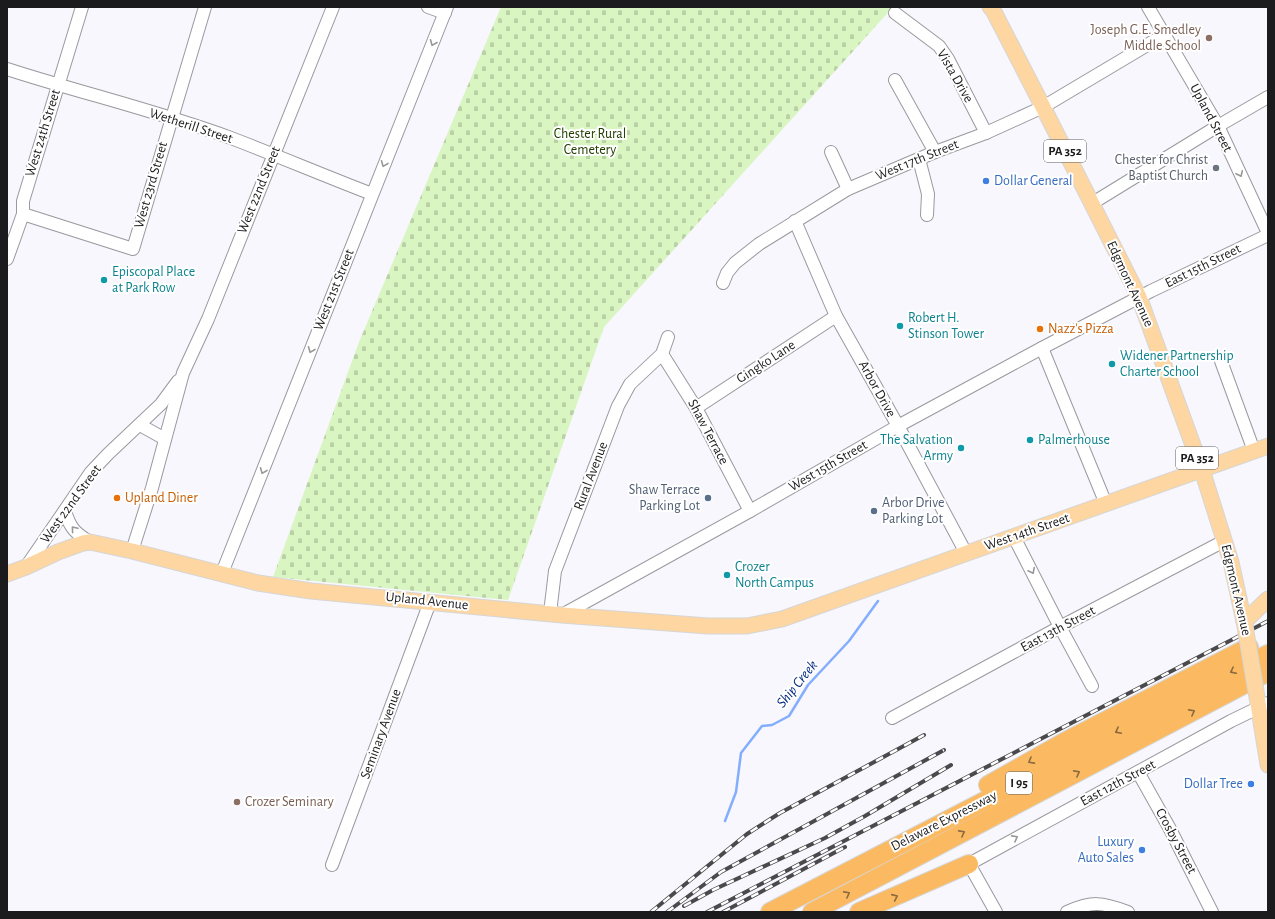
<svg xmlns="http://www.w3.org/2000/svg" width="1275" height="919" font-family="'Alegreya Sans',sans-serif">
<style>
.cemetery{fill:url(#cemetery-stones)}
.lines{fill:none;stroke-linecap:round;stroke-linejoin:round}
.stream{stroke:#84aefd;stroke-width:2.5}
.minor-casing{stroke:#99999e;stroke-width:14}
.major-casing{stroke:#d6d6d6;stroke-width:17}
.highway-casing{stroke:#d6d6d6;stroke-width:20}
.minor{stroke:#fff;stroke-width:12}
.major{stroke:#fdd6a1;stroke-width:15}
.highway{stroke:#fbba62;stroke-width:18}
.rail-casing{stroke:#4a4a4d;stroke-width:4}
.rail{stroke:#fff;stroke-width:2.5;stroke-dasharray:8;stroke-linecap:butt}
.major-bridge-casing{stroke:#d6d6d6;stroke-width:17;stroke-linecap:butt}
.major-bridge{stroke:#fdd6a1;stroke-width:15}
.oneway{stroke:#989899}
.oneway2{stroke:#8b6a40}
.education-dot{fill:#8d6e63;stroke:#fff;stroke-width:1.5}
.worship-dot{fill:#6b7280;stroke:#fff;stroke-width:1.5}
.shop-dot{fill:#3f7fe0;stroke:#fff;stroke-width:1.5}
.culture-dot{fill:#0f9aa8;stroke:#fff;stroke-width:1.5}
.food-dot{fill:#e8710a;stroke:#fff;stroke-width:1.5}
.service-dot{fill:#5c6f8a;stroke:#fff;stroke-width:1.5}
.labels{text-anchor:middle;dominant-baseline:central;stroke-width:4;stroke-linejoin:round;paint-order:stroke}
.shield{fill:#fff;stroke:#5f5f61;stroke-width:1}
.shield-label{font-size:13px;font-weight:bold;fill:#1b1b1d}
.education-label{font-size:14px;fill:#785e54;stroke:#fff;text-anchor:end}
.street-label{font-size:14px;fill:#1b1b1d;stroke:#fff}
.park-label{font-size:14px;fill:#233e00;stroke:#fff}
.worship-label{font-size:14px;fill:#5b616d;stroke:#fff;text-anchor:end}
.shop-label{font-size:14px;fill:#366cbe;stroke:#fff;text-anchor:end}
.culture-label{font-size:14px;fill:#0d838f;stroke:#fff;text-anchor:start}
.food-label{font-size:14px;fill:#c56008;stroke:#fff;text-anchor:start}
.service-label{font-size:14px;fill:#4e5e75;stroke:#fff;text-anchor:end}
.water-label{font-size:15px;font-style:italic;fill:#042b84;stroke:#fff}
</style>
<defs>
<pattern id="cemetery-stones" width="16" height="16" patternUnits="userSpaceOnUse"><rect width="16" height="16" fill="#d9f5c1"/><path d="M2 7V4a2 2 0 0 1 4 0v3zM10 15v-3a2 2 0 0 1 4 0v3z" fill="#bad1a5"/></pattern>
</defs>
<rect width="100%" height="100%" fill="#f7f7fd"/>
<polygon class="cemetery" points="501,7 893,7 604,327 508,600 273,577 359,342"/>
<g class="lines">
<polyline class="stream" points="725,821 736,792 741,753 762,726 772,725 789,716 808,685 849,641 878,601"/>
<defs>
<g id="minor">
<polyline points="428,7 445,13"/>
<polyline points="1148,7 1218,126 1268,233"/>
<polyline points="895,13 939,46 948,59 986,133"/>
<path d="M7,69c74,24 151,42 224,69 47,18 94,38 141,56"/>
<polyline points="895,80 935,152"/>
<polyline points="831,152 848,189"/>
<polyline points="919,159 928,194 927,215"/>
<polyline points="1091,204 1218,126 1268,97"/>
<polyline points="23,214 133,249 205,7"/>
<polyline points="795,221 836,316 898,426 966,553"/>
<polyline points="7,259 23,214 23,201 82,7"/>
<polyline points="723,283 727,273 735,263 759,244 848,189 935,152 986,133 1043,107 1164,35"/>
<polyline points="1042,348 1106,504"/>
<polyline points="662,354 696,408 750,511"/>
<polyline points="1221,361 1254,451"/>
<polyline points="696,408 836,316"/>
<polyline points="140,425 165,439"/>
<path d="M65,511c5,17 10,22 25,31"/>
<polyline points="1014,537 1060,627 1092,686"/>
<polyline points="132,551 152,488 183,373 208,319 333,7"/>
<polyline points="26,567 91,472 108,454 161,404 178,381"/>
<polyline points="222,573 447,7"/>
<polyline points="550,613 555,571 618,406 630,384 662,354 668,337"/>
<polyline points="562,615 750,511 898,426 1042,348 1151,291 1268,235"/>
<polyline points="892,718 1060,627 1224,541"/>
<polyline points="1138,772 1170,829 1212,912"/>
<polyline points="332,865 430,602"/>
<polyline points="996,912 969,864 1231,721 1268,703"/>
<path d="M1067,912c25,-11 35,-10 61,0"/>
</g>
<g id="major">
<polyline points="990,7 993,10 1043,107 1139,297 1202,470 1231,562 1245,626"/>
<polyline points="7,574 26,567 58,552 83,543 90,542 132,551 258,583 311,591 562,615 708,626 747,626 782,619 1268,446"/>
<polyline points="1244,622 1268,599"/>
<polyline points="1256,691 1268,765"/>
</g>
<g id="highway">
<polyline points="988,785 1064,742 1249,647"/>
<polyline points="770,912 1268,654"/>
<polyline points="812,912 1268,672"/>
<polyline points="859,912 969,864"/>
</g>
</defs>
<use href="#minor" class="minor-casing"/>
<use href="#major" class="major-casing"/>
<use href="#highway" class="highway-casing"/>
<use href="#minor" class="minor"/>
<use href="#major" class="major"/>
<use href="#highway" class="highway"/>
<defs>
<g id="rail">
<polyline points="684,906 713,890 825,838 865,816 951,765"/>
<polyline points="651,912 747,834 780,813 924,735"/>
<polyline points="667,912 721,872 944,750"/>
<polyline points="707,912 1268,621"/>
<polyline points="723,912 845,847"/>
</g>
</defs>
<use href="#rail" class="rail-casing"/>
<use href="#rail" class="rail"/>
<defs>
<polyline id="major-bridge" points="1245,626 1256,691"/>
</defs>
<use href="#major-bridge" class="major-bridge-casing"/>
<use href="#major-bridge" class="major-bridge"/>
</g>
<defs><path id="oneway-chevron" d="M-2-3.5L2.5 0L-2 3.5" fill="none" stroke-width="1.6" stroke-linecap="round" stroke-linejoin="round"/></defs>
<g class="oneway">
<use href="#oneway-chevron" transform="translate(433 43) rotate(112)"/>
<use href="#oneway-chevron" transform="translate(384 164) rotate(112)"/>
<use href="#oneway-chevron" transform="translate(1240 174) rotate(65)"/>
<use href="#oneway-chevron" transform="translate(311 350) rotate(112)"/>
<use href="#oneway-chevron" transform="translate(263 471) rotate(112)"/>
<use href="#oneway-chevron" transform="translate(74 529) rotate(-130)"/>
<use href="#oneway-chevron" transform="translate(1032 571) rotate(63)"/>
<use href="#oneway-chevron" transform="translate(1015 838) rotate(-28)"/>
</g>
<g class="oneway2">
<use href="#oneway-chevron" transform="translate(1233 671) rotate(153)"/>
<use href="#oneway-chevron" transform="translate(1192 712) rotate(-28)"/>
<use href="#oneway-chevron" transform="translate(1118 731) rotate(153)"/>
<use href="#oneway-chevron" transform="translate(1031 761) rotate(151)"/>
<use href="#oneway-chevron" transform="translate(1077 773) rotate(-28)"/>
<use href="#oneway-chevron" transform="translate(962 833) rotate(-28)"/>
<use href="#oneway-chevron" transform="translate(847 894) rotate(-28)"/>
<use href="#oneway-chevron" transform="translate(895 897) rotate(-24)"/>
</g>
<g class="education-dot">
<circle cx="1209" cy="38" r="4"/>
<circle cx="237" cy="802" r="4"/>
</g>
<circle class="worship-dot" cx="1216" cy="168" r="4"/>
<g class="shop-dot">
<circle cx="986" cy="181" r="4"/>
<circle cx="1251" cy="784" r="4"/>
<circle cx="1142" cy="850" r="4"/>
</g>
<g class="culture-dot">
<circle cx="104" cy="280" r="4"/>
<circle cx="900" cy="326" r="4"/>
<circle cx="1112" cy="364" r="4"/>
<circle cx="1030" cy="440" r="4"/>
<circle cx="961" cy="448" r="4"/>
<circle cx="727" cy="575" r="4"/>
</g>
<g class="food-dot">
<circle cx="1040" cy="329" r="4"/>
<circle cx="117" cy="498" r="4"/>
</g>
<g class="service-dot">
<circle cx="708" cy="498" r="4"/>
<circle cx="874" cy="511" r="4"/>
</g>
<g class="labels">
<g class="shield">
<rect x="1044" y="140" width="42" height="22" rx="3"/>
<rect x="1176" y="447" width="42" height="22" rx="3"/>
<rect x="1006" y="772" width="26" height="22" rx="3"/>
</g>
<g class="shield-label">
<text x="1065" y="151">PA 352</text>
<text x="1197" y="458">PA 352</text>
<text x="1019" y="783">I 95</text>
</g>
<g class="education-label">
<text x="1201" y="30">Joseph G.E. Smedley<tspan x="1201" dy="16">Middle School</tspan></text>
<text x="245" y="802" text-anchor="start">Crozer Seminary</text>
</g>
<g class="street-label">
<text transform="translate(955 76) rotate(60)">Vista Drive</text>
<text transform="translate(1211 118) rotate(62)">Upland Street</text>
<text transform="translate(191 126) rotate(18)">Wetherill Street</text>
<text transform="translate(43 133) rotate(-73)">West 24th Street</text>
<text transform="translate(917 160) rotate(-22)">West 17th Street</text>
<text transform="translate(151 185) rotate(-74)">West 23rd Street</text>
<text transform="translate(259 190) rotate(-68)">West 22nd Street</text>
<text transform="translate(1203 266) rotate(-26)">East 15th Street</text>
<text transform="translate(1130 284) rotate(65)">Edgmont Avenue</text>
<text transform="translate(334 290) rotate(-68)">West 21st Street</text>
<text transform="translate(766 362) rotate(-33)">Gingko Lane</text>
<text transform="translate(877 389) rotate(61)">Arbor Drive</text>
<text transform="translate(708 432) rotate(62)">Shaw Terrace</text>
<text transform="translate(828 466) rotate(-30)">West 15th Street</text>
<text transform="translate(591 476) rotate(-69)">Rural Avenue</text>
<text transform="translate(71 504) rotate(-54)">West 22nd Street</text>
<text transform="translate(1027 532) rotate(-19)">West 14th Street</text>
<text transform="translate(1236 590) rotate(77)">Edgmont Avenue</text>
<text transform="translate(427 601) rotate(6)">Upland Avenue</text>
<text transform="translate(1058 629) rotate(-28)">East 13th Street</text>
<text transform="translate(381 734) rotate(-70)">Seminary Avenue</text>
<text transform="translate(1118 783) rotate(-28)">East 12th Street</text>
<text transform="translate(944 821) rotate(-27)">Delaware Expressway</text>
<text transform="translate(1176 841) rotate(62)">Crosby Street</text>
</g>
<g class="park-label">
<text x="590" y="134">Chester Rural<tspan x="590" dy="16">Cemetery</tspan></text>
</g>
<g class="worship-label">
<text x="1208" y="160">Chester for Christ<tspan x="1208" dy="16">Baptist Church</tspan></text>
</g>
<g class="shop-label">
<text x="994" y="181" text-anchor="start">Dollar General</text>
<text x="1243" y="784">Dollar Tree</text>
<text x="1134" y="842">Luxury<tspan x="1134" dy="16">Auto Sales</tspan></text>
</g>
<g class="culture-label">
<text x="112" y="272">Episcopal Place<tspan x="112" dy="16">at Park Row</tspan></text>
<text x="908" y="318">Robert H.<tspan x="908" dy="16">Stinson Tower</tspan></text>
<text x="1120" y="356">Widener Partnership<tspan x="1120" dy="16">Charter School</tspan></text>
<text x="953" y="440" text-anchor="end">The Salvation<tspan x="953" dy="16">Army</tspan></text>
<text x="1038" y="440">Palmerhouse</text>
<text x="735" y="567">Crozer<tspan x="735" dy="16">North Campus</tspan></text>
</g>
<g class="food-label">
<text x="1048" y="329">Nazz's Pizza</text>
<text x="125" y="498">Upland Diner</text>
</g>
<g class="service-label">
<text x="700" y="490">Shaw Terrace<tspan x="700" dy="16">Parking Lot</tspan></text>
<text x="882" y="503" text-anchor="start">Arbor Drive<tspan x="882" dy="16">Parking Lot</tspan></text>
</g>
<g class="water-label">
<text transform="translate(797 684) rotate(-51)">Ship Creek</text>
</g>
</g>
<rect width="1275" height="919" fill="none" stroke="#1b1b1d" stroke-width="16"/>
</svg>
